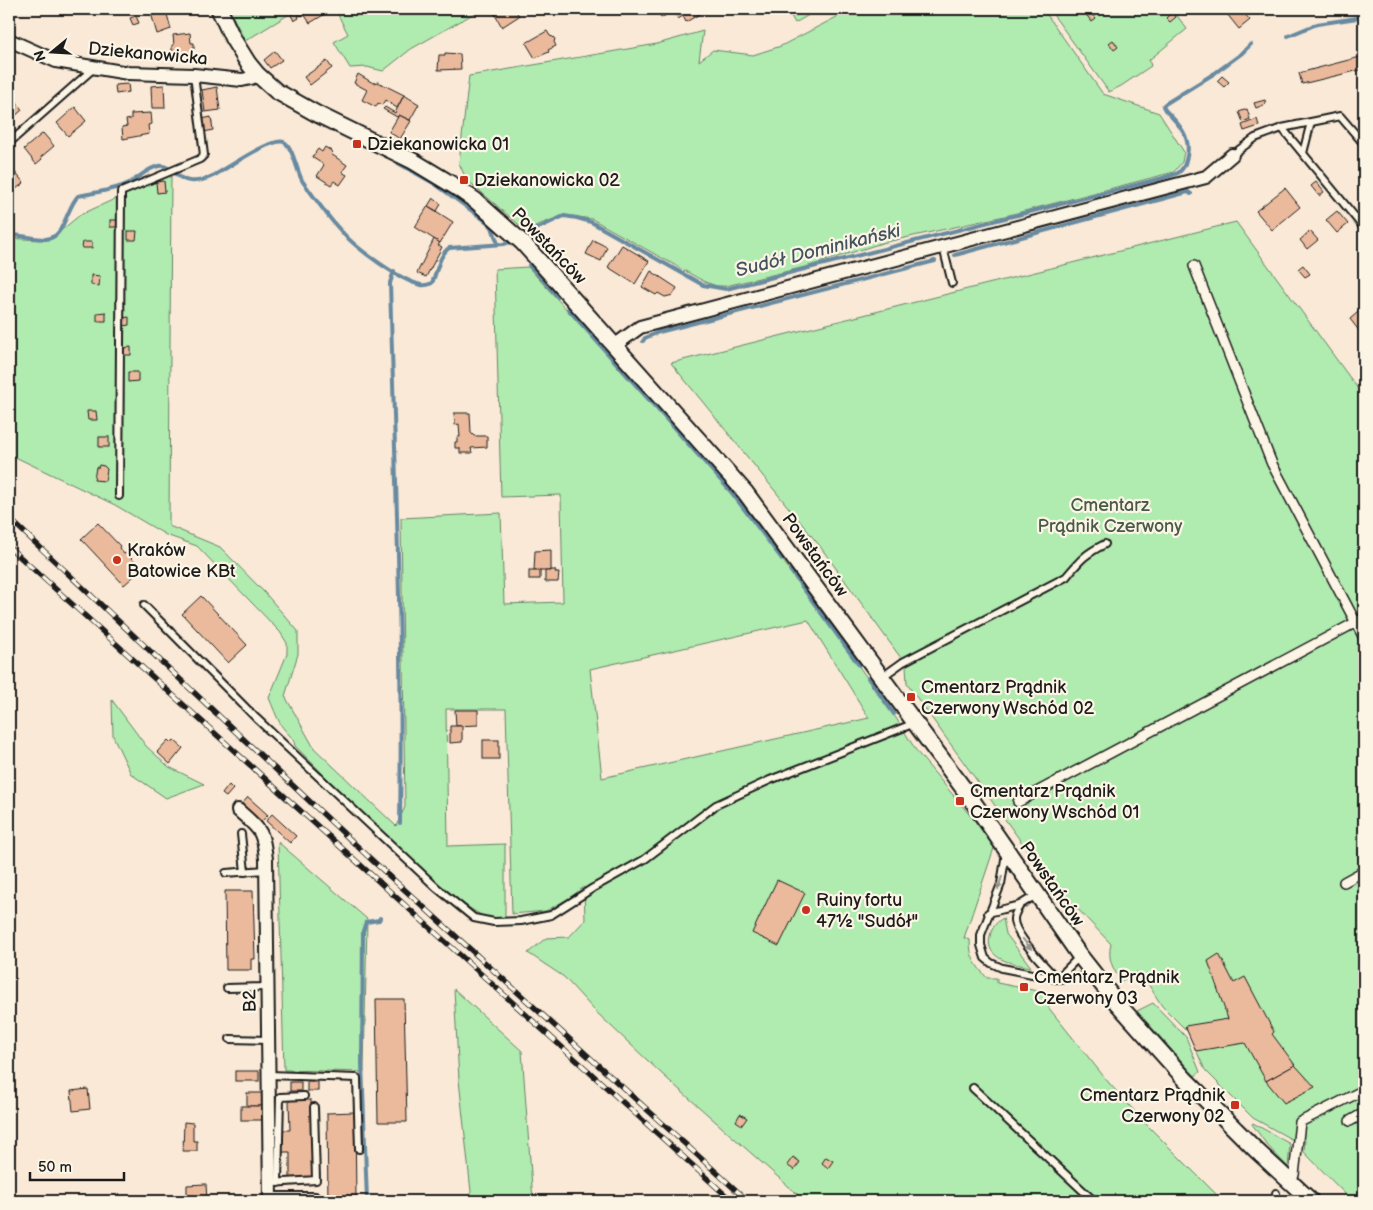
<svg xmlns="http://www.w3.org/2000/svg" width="1373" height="1210" font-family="'Balsamiq Sans',sans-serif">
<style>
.green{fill:#b0ebb0;stroke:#668466;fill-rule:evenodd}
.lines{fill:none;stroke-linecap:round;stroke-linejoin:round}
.stream{stroke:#688aa1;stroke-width:4}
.building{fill:#ebba9c;stroke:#1c1c1c}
.service-casing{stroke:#1c1c1c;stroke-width:10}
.pedestrian-casing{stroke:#1c1c1c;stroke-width:12}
.minor-casing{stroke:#1c1c1c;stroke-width:16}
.tertiary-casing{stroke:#1c1c1c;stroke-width:19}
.service{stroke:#fcf5e5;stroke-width:6}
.pedestrian{stroke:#fcf5e5;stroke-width:9}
.minor{stroke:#fcf5e5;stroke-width:12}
.tertiary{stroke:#fcf5e5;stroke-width:15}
.rail-casing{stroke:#1c1c1c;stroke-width:5.5}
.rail{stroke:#fcf5e5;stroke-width:4;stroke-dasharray:11;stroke-linecap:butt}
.oneway{fill:#97938b}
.poi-dot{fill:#c8321e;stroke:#fcf5e5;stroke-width:2}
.labels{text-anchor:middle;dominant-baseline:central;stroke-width:4.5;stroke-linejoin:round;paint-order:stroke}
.street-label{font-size:18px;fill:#1c1c1c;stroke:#fcf5e5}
.poi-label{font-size:18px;fill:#1c1c1c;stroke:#fcf5e5;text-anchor:start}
.park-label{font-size:18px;fill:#485a48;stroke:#fcf5e5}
.water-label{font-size:19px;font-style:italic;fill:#42535f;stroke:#fcf5e5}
</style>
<rect width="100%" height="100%" fill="#f9e9d6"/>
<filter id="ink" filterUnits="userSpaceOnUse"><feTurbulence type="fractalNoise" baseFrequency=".02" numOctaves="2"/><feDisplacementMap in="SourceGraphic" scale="10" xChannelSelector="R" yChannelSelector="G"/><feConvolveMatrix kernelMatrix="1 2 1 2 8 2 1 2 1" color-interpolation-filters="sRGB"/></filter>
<g filter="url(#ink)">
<g class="green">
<polygon points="229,9 298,9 245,41"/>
<polygon points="335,9 482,9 411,49 383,71 367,67 350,68 334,42 348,34"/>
<polygon points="787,9 819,9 795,23"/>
<polygon points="852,9 1043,9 1103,94 1159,113 1184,152 1182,162 1174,172 1009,215 882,243 809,266 726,286 717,286 705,282 592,219 564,215 525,230 466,179 459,163 469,76 657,44 703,31 699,61 713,50 753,55 781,46"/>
<polygon points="1049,9 1172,9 1187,29 1149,60 1151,66 1121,86 1109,92"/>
<path d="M171,173l-2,353 51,21 44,45 34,39v23l-13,42 29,52 82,78 9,-19 -4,-289 100,-5 3,91 59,-2 -2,-107 -60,2 -6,-228 33,-2 209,230 159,221 21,34 78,93 -31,93 6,2c0,18 5,24 17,38h10v5l51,10 6,9 -6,5 61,76 39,43 75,75h-418l-142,-126 -69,-65 -30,-33 -36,-24 18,-15 23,-1 16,-17 -1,-33 -13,10 -25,14 -34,3 -6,-205h-60l2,137 57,-2v74l-21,-1 -35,-22 -61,-56 -93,-93c-1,-9 -9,-13 -14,-21 -5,-9 -8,-18 -12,-27l18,-44v-11l-7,-11 -83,-86 -31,-11 -51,-30 -106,-51v-216l31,2 18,-7 22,-18zM808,620l61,98 -267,60 -12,-109z"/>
<path d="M1236,222l128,175v804h-12l-48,-49 1,-12 -14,-1 -38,-21 -48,-48 -17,-38 -26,-26 -17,-27 -7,-7 -17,9c-8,-12 -14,-22 -10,-37l-39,-41 -5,2 -160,-221 -1,-19 -87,-120 -148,-182z"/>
<polygon points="112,700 146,746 169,767 204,784 166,798 131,774 113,736"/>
<polygon points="278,842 367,919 364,1072 284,1070"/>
<path d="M1003,918l3,16 25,33c-17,-3 -47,-7 -41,-31 2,-8 6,-14 13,-18z"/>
<polygon points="454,989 522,1051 533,1201 472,1201 459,1080"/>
<polygon points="1153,1003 1186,1037 1200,1072 1195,1076 1137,1011"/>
<polygon points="1253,1123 1290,1144 1288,1167 1267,1145 1252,1124"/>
</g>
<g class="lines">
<g class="stream">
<polyline points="1288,36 1317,24 1364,17"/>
<polyline points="398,163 435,184 487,222 492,227 498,244"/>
<path d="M9,235c12,0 23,3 35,4 20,2 22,-31 34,-43 17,-4 35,-5 51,-13 10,-5 18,-15 30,-17 16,-3 18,27 54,10 13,-7 59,-39 71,-34 9,4 13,31 19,40 13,17 25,36 40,51 14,16 58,48 78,52 4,1 7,0 11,-2 5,-11 7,-28 17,-35l55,-4 9,-3"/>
<path d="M521,236l43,-20 13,2 14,4 112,63 23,4 437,-111c5,-2 11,-3 15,-5 4,-3 7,-8 8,-13 7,-22 -7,-36 -21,-50l-2,-4 2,-2 50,-31 26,-19 10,-10"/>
<polyline points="955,255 1188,192 1191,194"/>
<polyline points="529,265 558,297"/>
<path d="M394,271l-4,12c5,180 13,360 10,540"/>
<polyline points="568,309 732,493 782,559"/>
<polyline points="643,341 645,338 659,332 935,261"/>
<polyline points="790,570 859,665"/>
<polyline points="868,678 894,714"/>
<polyline points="367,1201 362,1063 363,931 366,922 379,920 380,918"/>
</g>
</g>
<g class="building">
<polygon points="301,9 322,9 325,14 310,23 304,14 301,16 300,15 298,15 299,18 294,21 291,15"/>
<polygon points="499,9 515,9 519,16 502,27 494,13 499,10"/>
<polygon points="656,9 666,9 669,13 661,18"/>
<polygon points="672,9 702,9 703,12 686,22 683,16 678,19"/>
<polygon points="1087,9 1096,19 1092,22 1084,12"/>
<polygon points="1223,9 1240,9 1250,20 1239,29"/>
<polygon points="166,11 171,29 157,34 151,13 153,13 154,15"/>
<polygon points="1172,12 1176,17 1170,22 1166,18"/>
<polygon points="136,16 139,23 133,25 130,18"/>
<polygon points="547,31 550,36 553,37 555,39 554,42 556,46 548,50 549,52 535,58 526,43"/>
<polygon points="190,33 191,43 194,43 194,49 192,49 193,59 176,61 175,51 172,51 172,45 174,45 173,35"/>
<polygon points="1113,40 1118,47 1114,50 1109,43"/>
<polygon points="275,51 282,60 270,68 264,60"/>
<polygon points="445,53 460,54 461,69 438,70 439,55 445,55"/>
<polygon points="1364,56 1364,69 1302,84 1299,73"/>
<polygon points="327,61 332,68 310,85 304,77"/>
<polygon points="358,74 373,83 378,82 404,95 397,108 385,100 382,105 378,103 376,107 362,100 367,90 354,83"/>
<polygon points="1222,76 1229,82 1224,87 1217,81"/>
<polygon points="128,84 129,92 116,94 115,85"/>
<polygon points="164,85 165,108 152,108 151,86"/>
<polygon points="217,87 220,110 205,112 202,90"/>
<polygon points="404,95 419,104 410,120 399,115 397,117 383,109 385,107 395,113"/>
<polygon points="11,99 12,101 15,99 22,110 13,118 11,115 9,117 9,101"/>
<polygon points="1265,100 1266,104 1256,108 1254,103"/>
<polygon points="75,107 86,121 68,136 57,123"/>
<polygon points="1247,109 1250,119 1243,122 1239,112"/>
<polygon points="151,113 152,124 148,125 149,134 123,139 122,127 127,126 126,120 131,119 131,114"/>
<polygon points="399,115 411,121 400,139 389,132"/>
<polygon points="211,117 213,130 204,132 202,119"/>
<polygon points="1257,119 1259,126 1244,131 1242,125"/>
<polygon points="43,133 54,146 41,157 42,159 36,164 24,149"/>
<polygon points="325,147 333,152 331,154 347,165 342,172 347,175 340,185 334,181 331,185 317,176 324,165 312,157 318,149 322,152"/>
<polygon points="14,171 24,183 16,189 12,185 9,188 9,175"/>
<polygon points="164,181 165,192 157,193 156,182"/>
<polygon points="1316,182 1324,192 1319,196 1311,186"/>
<polygon points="1285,188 1300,207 1272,230 1256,211"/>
<polygon points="433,198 441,204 437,211 428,206"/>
<polygon points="428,206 453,222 440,243 415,227"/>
<polygon points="1337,211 1348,224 1337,233 1326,220"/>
<rect x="110" y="220" width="7" height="7"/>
<polygon points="128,231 137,231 136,240 128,240"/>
<polygon points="1310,231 1318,240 1307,249 1300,240"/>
<polygon points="434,239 440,243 438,245 442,247 426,277 417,273"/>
<polygon points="593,240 607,247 601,261 586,254"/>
<polygon points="83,242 92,242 92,248 82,248"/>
<polygon points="622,245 649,261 635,284 608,267"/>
<polygon points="1303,265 1310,274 1305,277 1298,269"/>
<polygon points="651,271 677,288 673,295 665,297 658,293 656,295 642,287"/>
<polygon points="91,275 100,276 99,286 91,285"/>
<polygon points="1364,307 1364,337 1350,319"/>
<polygon points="106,312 106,321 97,321 97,313"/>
<polygon points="129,317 129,325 123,326 123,318"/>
<polygon points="131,347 131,355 124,355 123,348"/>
<polygon points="128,372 138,372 138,381 128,382"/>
<polygon points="87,411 96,411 97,420 88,420"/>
<polygon points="454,413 470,413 471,433 474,436 487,436 487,447 471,448 472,453 460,453 460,448 455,448 455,442 457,442 457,437 460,437 459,424 455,425"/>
<rect x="99" y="437" width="10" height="10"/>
<polygon points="99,465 104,466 107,469 105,481 94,480 96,467 98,468"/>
<polygon points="98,523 120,546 119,548 124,554 126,553 142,569 124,585 81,539"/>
<polygon points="551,550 551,571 534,571 535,551"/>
<polygon points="551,570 555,570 556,573 559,573 558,582 545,582 545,571 551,571"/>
<rect x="529" y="571" width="11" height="8"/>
<polygon points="201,596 247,645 228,663 182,614"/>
<polygon points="455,710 478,710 478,725 456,726"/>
<polygon points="450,726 462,726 462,742 450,743"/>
<polygon points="168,740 171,743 174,740 183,748 170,764 157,752"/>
<rect x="483" y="740" width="16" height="19"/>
<polygon points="229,785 233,789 226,797 222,794"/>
<polygon points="248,797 268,815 260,823 241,805"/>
<polygon points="272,814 296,836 290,843 266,821"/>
<polygon points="777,880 805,893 779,946 752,933"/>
<polygon points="225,891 253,891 255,959 251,959 251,970 226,970"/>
<polygon points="1219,954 1234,983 1245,977 1274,1032 1272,1034 1295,1065 1266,1081 1245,1043 1196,1051 1185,1026 1228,1019 1208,961"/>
<polygon points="376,999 404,999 407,1122 378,1122"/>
<polygon points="1295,1065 1315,1087 1284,1103 1266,1081"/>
<rect x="235" y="1071" width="24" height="10"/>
<rect x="290" y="1082" width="11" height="9"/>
<rect x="307" y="1082" width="11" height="9"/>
<polygon points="88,1089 90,1109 73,1111 71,1091"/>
<rect x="247" y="1093" width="17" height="13"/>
<polygon points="289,1100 311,1100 313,1178 290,1178 290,1152 281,1152 281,1130 290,1130"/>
<rect x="241" y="1106" width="23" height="14"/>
<polygon points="355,1112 356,1201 328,1201 327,1113"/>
<polygon points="740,1114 747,1118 742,1125 736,1121"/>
<polygon points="184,1122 193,1123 193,1141 197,1141 197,1151 183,1151"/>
<polygon points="793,1157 800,1162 794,1170 787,1165"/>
<polygon points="826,1157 833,1161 828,1168 822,1163"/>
<polygon points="206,1184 207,1201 187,1201 187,1185"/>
</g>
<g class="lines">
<defs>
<g id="service">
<polyline points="1282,128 1364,228"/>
<polyline points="9,143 94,68"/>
<polyline points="1303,153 1311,122"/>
<polyline points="1232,155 1255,138 1282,128 1340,116 1364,144"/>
<polyline points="943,247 952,283"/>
<polyline points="119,496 121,192 200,159 204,155 194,75"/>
<polyline points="144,605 256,718 437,888 474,918 494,922 521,921 551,915 593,888 645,859 716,805 770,780 915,723"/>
<path d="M882,677l21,-15 163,-85c14,-17 19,-23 39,-33"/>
<polyline points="241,834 245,872"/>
<polyline points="1006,853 1001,884 981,935 981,945 985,958 991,963 1002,968 1057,979 1093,976"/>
<polyline points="226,873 266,870"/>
<path d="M1020,905c-2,4 -6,9 -6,14 -1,15 32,48 43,60"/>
<polyline points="988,913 1020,905 1036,895"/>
<polyline points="1057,979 1080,956"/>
<polyline points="227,988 267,987"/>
<polyline points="230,1039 268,1040"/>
<polyline points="269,1075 357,1078 359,1149"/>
<polyline points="973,1088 1094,1201"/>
<polyline points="270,1183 316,1180 314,1107"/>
<polyline points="278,1183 280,1097 304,1096"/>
<polyline points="1276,1193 1277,1201"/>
<polyline points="270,1196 315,1196 315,1201"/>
</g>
<g id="pedestrian">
<polyline points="1194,266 1272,464 1364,638"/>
<polyline points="1018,802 1364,618"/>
<polyline points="1344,882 1364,871"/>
<polyline points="1350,1121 1364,1113"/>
<polyline points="1294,1175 1300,1122 1364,1090"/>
</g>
<g id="minor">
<polyline points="9,40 56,61 128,73 194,75 242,80 251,78 257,74"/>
<polyline points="614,346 640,327 1202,178 1206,177 1232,155"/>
<path d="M238,810c22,20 25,19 28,49l4,342"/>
</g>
<polyline id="tertiary" points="219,9 233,39 248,63 257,74 276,91 317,114 413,161 456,187 476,201 523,243 745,492 969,796 1080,956 1117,1003 1185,1079 1256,1150 1311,1201"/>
</defs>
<use href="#service" class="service-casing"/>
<use href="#pedestrian" class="pedestrian-casing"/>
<use href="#minor" class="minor-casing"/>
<use href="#tertiary" class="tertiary-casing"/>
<use href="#service" class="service"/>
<use href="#pedestrian" class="pedestrian"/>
<use href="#minor" class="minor"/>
<use href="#tertiary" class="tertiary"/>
<defs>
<g id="rail">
<polyline points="9,518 374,862 748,1201"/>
<polyline points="9,547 732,1201"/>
</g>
</defs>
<use href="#rail" class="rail-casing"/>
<use href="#rail" class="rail"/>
</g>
<defs><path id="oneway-solid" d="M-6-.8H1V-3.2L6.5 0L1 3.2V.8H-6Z" transform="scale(1.25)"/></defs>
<g class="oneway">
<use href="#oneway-solid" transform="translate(1000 883) rotate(106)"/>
<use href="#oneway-solid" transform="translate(1027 944) rotate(50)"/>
</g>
</g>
<g class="poi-dot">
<rect x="352" y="139" width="10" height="10" rx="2.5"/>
<rect x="459" y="175" width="10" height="10" rx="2.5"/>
<circle cx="117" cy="560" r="5"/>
<rect x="906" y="692" width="10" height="10" rx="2.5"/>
<rect x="955" y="796" width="10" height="10" rx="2.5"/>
<circle cx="806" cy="910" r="5"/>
<rect x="1019" y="982" width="10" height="10" rx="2.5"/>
<rect x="1230" y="1100" width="10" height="10" rx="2.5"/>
</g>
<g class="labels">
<g class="street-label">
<text transform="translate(148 54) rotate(5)">Dziekanowicka</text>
<text transform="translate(549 246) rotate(46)">Powstańców</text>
<text transform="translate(815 555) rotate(54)">Powstańców</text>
<text transform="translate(1052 884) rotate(55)">Powstańców</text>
<text transform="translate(250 1001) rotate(-91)">B2</text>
</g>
<g class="poi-label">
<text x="367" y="144">Dziekanowicka 01</text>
<text x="474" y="180">Dziekanowicka 02</text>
<text x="127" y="550">Kraków<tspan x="127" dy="21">Batowice KBt</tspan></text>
<text x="921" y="687">Cmentarz Prądnik<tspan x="921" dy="21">Czerwony Wschód 02</tspan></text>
<text x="970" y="791">Cmentarz Prądnik<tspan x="970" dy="21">Czerwony Wschód 01</tspan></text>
<text x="816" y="900">Ruiny fortu<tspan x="816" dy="21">47½ "Sudół"</tspan></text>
<text x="1034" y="977">Cmentarz Prądnik<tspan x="1034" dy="21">Czerwony 03</tspan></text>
<text x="1225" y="1095" text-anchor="end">Cmentarz Prądnik<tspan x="1225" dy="21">Czerwony 02</tspan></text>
</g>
<g class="park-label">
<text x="1110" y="505">Cmentarz<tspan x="1110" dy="21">Prądnik Czerwony</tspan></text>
</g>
<g class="water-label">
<text transform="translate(818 251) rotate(-14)">Sudół Dominikański</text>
</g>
</g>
<rect width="1373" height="1210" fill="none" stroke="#fcf5e5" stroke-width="30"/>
<rect x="15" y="15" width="1343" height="1180" fill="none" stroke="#1c1c1c" stroke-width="2" filter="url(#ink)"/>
<g transform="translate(52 52) rotate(252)" stroke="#fcf5e5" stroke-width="4" paint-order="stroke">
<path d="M0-4L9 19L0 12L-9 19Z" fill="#1c1c1c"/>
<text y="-8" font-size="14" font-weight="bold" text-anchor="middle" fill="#1c1c1c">N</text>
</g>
<path d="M30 1172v8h94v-8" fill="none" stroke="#1c1c1c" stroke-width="2.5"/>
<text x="38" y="1172" font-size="15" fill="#1c1c1c" stroke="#fcf5e5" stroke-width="4" paint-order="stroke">50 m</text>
</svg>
